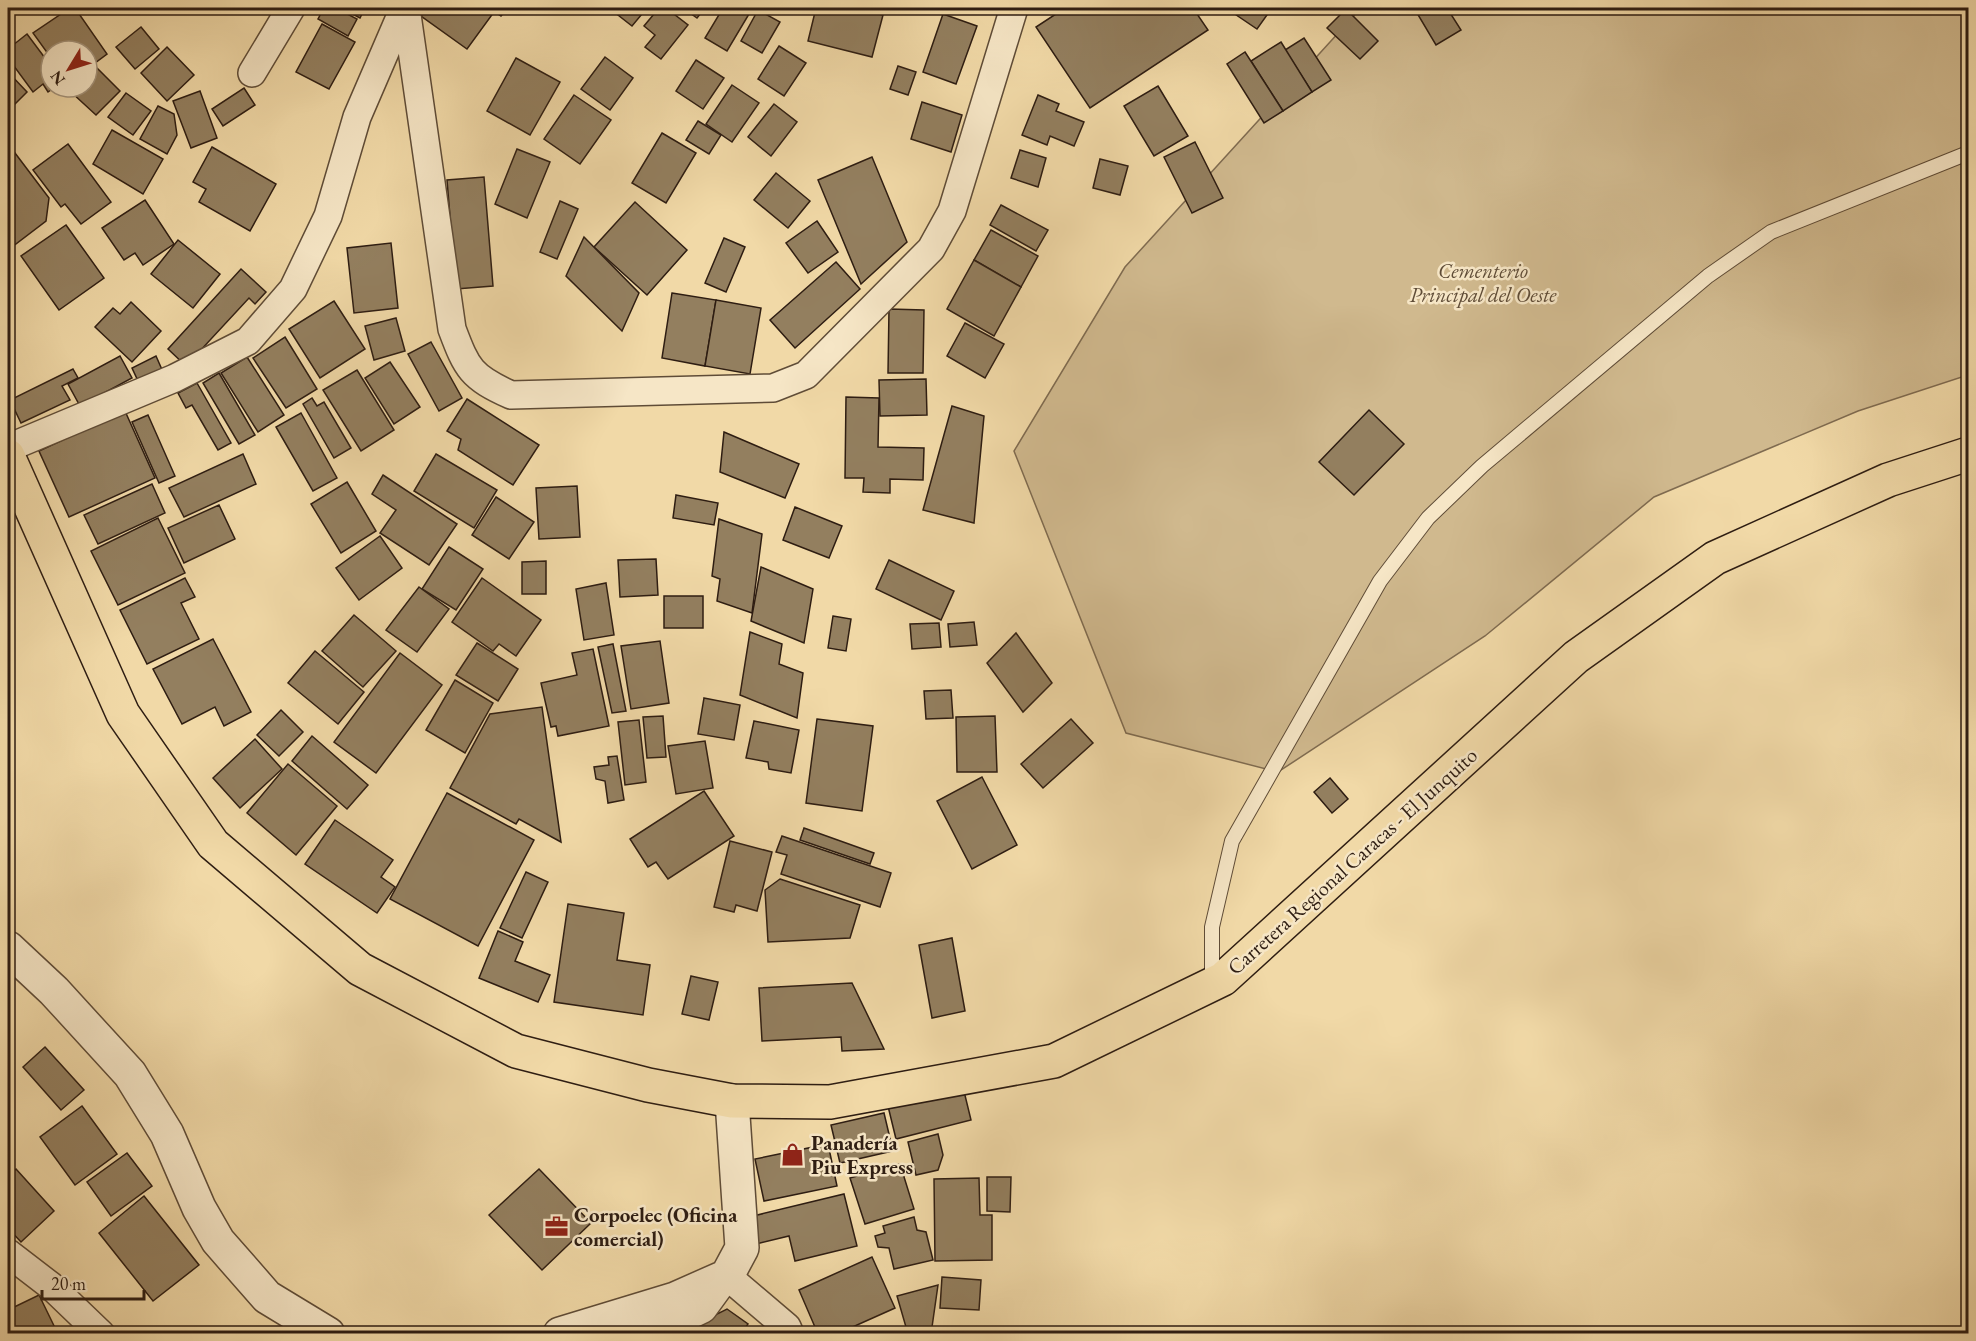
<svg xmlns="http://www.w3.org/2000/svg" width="1976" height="1341" font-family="'EB Garamond',serif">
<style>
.green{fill:#d0b98e;stroke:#7f6b50;stroke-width:1.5}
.building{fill:#937f5f;stroke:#2e1d12;stroke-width:1.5}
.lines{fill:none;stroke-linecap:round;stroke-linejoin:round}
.service-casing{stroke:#5f4c37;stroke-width:16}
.minor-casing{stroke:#5f4c37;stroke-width:30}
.tertiary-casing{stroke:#5f4c37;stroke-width:36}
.primary-casing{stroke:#2e1d12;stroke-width:36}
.service{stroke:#f6e6c6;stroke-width:14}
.minor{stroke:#f6e6c6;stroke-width:27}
.tertiary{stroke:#f6e6c6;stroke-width:33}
.primary{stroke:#f1d9a7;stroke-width:33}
.labels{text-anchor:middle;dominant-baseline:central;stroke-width:5;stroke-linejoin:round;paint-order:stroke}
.park-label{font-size:21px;font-style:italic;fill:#5f4c37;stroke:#f6e6c6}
.street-label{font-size:21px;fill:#2e1d12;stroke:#f6e6c6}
.poi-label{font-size:21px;font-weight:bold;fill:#2e1d12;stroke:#f6e6c6;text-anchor:start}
</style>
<rect width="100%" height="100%" fill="#f1d9a7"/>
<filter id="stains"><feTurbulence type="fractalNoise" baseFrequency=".00333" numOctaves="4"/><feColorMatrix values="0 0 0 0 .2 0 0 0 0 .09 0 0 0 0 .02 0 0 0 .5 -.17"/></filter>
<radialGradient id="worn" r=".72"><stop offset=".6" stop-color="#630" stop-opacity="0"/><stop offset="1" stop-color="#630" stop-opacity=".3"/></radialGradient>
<polygon class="green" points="1361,8 1968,8 1968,375 1858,411 1654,497 1485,636 1278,772 1126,733 1014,451 1125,267"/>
<g class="building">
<polygon points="70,8 75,8 107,54 87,69 87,51 51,51 51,58 33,33"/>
<polygon points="324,8 336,8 357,19 348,36 318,19"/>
<polygon points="341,8 365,8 360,18"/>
<polygon points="428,8 487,8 494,12 467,49 421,16"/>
<polygon points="489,8 508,8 501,16"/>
<polygon points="609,8 647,8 632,26"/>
<polygon points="659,8 666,8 688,25 661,59 645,47 655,35 644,26"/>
<polygon points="683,8 705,8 697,18"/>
<polygon points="723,8 737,8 749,14 727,51 705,38"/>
<polygon points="816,8 850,8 883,15 872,57 808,41"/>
<polygon points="1065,8 1193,8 1208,30 1090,108 1036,27"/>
<polygon points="1226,8 1272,8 1257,29"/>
<polygon points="1414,8 1447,8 1461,30 1436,45"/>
<polygon points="1346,9 1378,41 1360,59 1327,28"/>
<polygon points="758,10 780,22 762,53 741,41"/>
<polygon points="943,14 977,26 956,84 923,72"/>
<polygon points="322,24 355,42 329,89 296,72"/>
<polygon points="141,27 159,49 135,69 116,47"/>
<polygon points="27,34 51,66 51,87 55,87 48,92 43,84 33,92 8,58 8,49"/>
<polygon points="1304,38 1331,80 1312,92 1285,50"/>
<polygon points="1281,42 1312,92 1283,111 1251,61"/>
<polygon points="779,46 806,63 784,96 758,79"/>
<polygon points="167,47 194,75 167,101 141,73"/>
<polygon points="1245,52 1283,111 1264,123 1227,64"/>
<polygon points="605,57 633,78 610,110 581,89"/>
<polygon points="516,58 560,82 530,135 487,111"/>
<polygon points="696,60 724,78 703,109 676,91"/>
<polygon points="898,66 916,72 908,95 890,89"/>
<polygon points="96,67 120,91 96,115 71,92 76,87 87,87 87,76"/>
<polygon points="8,72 27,92 8,111"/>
<polygon points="732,85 759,103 732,142 706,124"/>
<polygon points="1158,86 1188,136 1154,156 1124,106"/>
<polygon points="244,88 255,105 223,126 212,109"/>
<polygon points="200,91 217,138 191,148 173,101"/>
<polygon points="126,93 151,111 133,135 108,117"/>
<polygon points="574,95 611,120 580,164 544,139"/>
<polygon points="1038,95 1059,104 1056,111 1084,122 1074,146 1050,136 1047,145 1022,135"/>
<polygon points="922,102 962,115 951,152 911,139"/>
<polygon points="774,104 797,122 771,156 748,137"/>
<polygon points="158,106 174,114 177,135 167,154 140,139"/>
<polygon points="698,121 721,135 709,154 686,140"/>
<polygon points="112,130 163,159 143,194 93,164"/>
<polygon points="662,133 696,153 666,203 632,183"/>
<polygon points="1195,142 1223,198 1192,213 1164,157"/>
<polygon points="68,144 111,202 81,224 65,204 61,207 33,170"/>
<polygon points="212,147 276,184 250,231 199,202 206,189 193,182"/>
<polygon points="517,149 550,162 527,218 495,204"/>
<polygon points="1020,150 1046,158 1038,187 1011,178"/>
<polygon points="15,153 49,198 46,221 8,250 8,158"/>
<polygon points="872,157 907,242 861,284 818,180"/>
<polygon points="1100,159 1128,166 1120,195 1093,188"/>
<polygon points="776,173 810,201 788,228 754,200"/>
<polygon points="484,177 493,286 456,289 447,180"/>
<polygon points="145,200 174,244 143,265 135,253 124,260 102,228"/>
<polygon points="560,201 578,209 557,259 540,252"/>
<polygon points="635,202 687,250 647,295 594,247"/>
<polygon points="1001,205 1048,230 1036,251 990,225"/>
<polygon points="817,221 838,252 808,273 786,243"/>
<polygon points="66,225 104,278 59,310 21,256"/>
<polygon points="991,230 1038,256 1021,287 974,260"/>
<polygon points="584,237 639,293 622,331 566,276"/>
<polygon points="724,238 745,247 726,292 705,283"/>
<polygon points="178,240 220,274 193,308 151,274"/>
<polygon points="391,243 398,308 354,313 347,248"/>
<polygon points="974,260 1021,287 994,336 947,309"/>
<polygon points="836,262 860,289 795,348 770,320"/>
<polygon points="241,269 266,292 255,304 249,298 186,366 168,349"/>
<polygon points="672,293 716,300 705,366 662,358"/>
<polygon points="716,300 761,308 750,374 705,366"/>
<polygon points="334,301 365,349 320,378 289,329"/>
<polygon points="131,302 161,331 132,362 95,327 113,308 120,314"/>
<polygon points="889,309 924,310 923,373 888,373"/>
<polygon points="396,318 405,351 374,360 365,326"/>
<polygon points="965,323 1004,344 985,378 947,356"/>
<polygon points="285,337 317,389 286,408 253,358"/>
<polygon points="431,342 462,398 439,411 408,354"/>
<polygon points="120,356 132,378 80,406 68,384"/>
<polygon points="156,356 163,372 139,383 132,368"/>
<polygon points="247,357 284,415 258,432 221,373"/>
<polygon points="390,362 420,407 394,424 365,378"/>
<polygon points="73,369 78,378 62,386 70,400 21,423 10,400"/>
<polygon points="357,370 394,430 361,451 323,390"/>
<polygon points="219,373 255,435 239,444 203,383"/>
<polygon points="926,379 927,415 880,416 879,380"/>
<polygon points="197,383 231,443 218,450 192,405 186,408 178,393"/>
<polygon points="846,397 879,398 878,447 924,448 923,480 890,479 890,493 863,492 864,478 845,478"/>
<polygon points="312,398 317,406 324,402 351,448 334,458 303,404"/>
<polygon points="467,399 539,445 513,485 458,450 461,439 447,431"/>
<polygon points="952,406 984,416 974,523 923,510"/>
<polygon points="1369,410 1404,444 1354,495 1319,462"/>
<polygon points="125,411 155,478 69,517 39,451"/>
<polygon points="301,413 337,478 313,491 276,427"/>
<polygon points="148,415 175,476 159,483 132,422"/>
<polygon points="724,432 799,464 785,498 720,472"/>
<polygon points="243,454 256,484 184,517 169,488"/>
<polygon points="436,454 497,490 474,528 414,491"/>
<polygon points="383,475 457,524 429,565 380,533 396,510 372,494"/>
<polygon points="347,482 376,531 341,553 311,504"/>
<polygon points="152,484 165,513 98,544 84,515"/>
<polygon points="577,486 580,537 539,539 536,488"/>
<polygon points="676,495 718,503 714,525 673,518"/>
<polygon points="496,497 534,522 509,559 472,535"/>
<polygon points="219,505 235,539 184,563 168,528"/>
<polygon points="795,507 842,526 829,558 783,540"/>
<polygon points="158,518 185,573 118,605 91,551"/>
<polygon points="719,519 762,534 752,613 717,601 720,579 712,576"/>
<polygon points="380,536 402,568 359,600 336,568"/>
<polygon points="449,547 483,569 456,610 422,589"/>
<polygon points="656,559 658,595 620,597 618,560"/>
<polygon points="889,560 954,591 941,620 876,589"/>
<polygon points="546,561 546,594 522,594 522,562"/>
<polygon points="761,567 813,589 804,643 751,621"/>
<polygon points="185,578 195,597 181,603 199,639 147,664 120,610"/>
<polygon points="482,578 541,620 516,656 499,644 493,651 452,622"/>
<polygon points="606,583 614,635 584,640 576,589"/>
<polygon points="419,587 449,609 417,652 386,630"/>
<rect x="664" y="596" width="39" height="32"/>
<polygon points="354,615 396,651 363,687 322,651"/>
<polygon points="833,616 851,619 846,651 828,648"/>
<polygon points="974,622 977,645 950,647 948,624"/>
<polygon points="939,623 941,647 912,649 910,624"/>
<polygon points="750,632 782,644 779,664 803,673 797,718 740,695"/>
<polygon points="1016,633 1052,683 1023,712 987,663"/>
<polygon points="213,639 251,712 224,726 215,707 182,724 153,669"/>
<polygon points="660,641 669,703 631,709 621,646"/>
<polygon points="477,643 518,669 498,701 456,675"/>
<polygon points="613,644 626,711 612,713 598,647"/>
<polygon points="593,649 609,726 558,736 556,726 551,727 541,683 577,675 572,653"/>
<polygon points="315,651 364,692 338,724 288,683"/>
<polygon points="400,653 442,685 376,773 334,742"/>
<polygon points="455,680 493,703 465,753 426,730"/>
<polygon points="951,690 953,718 926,719 924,691"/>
<polygon points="704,698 740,705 734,740 698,734"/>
<polygon points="542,707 561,842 519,819 516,824 450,788 490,714"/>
<polygon points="281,710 303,732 279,756 257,735"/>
<polygon points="663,716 666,757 647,758 643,717"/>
<polygon points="995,716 997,772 957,772 956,717"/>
<polygon points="817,719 873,726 862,811 806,803"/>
<polygon points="1071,719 1093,743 1043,788 1021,764"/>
<polygon points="639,720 646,782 625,785 618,722"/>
<polygon points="754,721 799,730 791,773 769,769 768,762 746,758"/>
<polygon points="312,736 368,785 347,809 292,761"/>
<polygon points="255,739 282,769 240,808 213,778"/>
<polygon points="705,741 713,788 676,794 668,746"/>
<polygon points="617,756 624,800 608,803 605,781 596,779 594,767 609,765 608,757"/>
<polygon points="288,764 337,806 296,855 247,813"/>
<polygon points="982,777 1017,845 972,869 937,801"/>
<polygon points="1330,778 1348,799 1332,813 1314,792"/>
<polygon points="704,791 734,836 668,879 656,862 648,867 630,839"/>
<polygon points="447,793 534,840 478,946 390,899"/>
<polygon points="335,820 393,860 381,877 395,887 377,913 305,864"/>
<polygon points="804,828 874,853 870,864 800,840"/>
<polygon points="782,836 891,873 880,907 781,874 787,855 776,852"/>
<polygon points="730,841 772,852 757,911 736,905 734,912 714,907"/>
<polygon points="526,872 548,882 522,938 500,928"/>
<polygon points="780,879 860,905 850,938 768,942 765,890"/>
<polygon points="568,904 624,913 617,960 650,965 643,1015 554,1002"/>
<polygon points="498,931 523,942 515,961 550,975 538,1002 479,978"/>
<polygon points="952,938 965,1011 932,1018 919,945"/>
<polygon points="691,976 718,982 709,1020 682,1014"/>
<polygon points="852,983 884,1049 842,1051 841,1037 762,1041 759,988"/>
<polygon points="45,1047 84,1090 61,1110 23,1067"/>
<polygon points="962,1083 971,1120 896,1139 887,1102"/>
<polygon points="82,1106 117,1154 75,1185 40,1137"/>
<polygon points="884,1113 893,1151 840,1163 831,1125"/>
<polygon points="938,1134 943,1155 938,1170 916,1175 908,1142"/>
<polygon points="828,1144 837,1186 764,1201 755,1159"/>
<polygon points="127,1153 152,1186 111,1216 87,1182"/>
<polygon points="900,1164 914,1209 865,1224 850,1178"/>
<polygon points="16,1169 54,1211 21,1242 8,1228 8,1176"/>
<polygon points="539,1169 591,1223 542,1270 489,1215"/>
<polygon points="987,1177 1011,1177 1010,1212 987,1211"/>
<polygon points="979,1178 980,1215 992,1215 992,1260 935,1261 934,1179"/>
<polygon points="844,1194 857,1246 795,1261 789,1236 756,1244 749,1217"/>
<polygon points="144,1196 199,1265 153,1301 99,1233"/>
<polygon points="914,1217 917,1230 926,1232 933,1260 894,1269 889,1248 878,1247 875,1236 885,1233 883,1226"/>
<polygon points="872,1257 895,1308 837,1334 818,1334 799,1290"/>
<polygon points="942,1277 981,1280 979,1310 940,1308"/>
<polygon points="938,1285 931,1334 905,1334 906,1327 897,1296"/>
<polygon points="39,1295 58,1334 8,1334 8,1310"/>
<polygon points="727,1309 748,1324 741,1334 677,1334"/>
</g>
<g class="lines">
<defs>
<polyline id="service" points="1212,984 1212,927 1232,841 1380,581 1428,518 1482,466 1708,276 1771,232 1968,153"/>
<g id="minor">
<path d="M406,8l46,321c15,40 19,48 59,66l262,-7 33,-13 125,-126 21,-38 62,-203"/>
<polyline points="252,73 291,8"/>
<polyline points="8,448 175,378 248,341 293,289 328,216 357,117 404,8"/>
<polyline points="8,1253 51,1286 101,1334"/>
<polyline points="651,1334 703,1309 727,1276 787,1327 790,1334"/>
</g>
<g id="tertiary">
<polyline points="8,948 54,991 130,1074 167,1134 199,1208 218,1241 267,1297 328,1334"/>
<polyline points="560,1334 675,1299 727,1276 742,1248 732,1101"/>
</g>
<polyline id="primary" points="8,456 123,714 213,844 360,969 516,1051 648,1085 732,1101 830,1102 1054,1061 1223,979 1576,657 1715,558 1888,480 1968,454"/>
</defs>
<use href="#service" class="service-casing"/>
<use href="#minor" class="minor-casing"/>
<use href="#tertiary" class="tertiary-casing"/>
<use href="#primary" class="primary-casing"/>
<use href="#service" class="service"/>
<use href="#minor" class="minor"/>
<use href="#tertiary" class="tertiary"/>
<use href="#primary" class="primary"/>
</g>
<defs>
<symbol id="shop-bare" viewBox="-9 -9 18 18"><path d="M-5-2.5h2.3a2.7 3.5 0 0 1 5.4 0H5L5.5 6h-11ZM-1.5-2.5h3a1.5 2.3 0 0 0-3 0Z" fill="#8f2418" stroke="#f6e6c6" stroke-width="2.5" paint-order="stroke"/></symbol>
<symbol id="office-bare" viewBox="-9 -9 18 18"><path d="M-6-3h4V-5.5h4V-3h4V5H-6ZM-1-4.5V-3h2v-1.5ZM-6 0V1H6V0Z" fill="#8f2418" stroke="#f6e6c6" stroke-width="2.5" paint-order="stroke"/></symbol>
</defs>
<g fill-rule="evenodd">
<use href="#shop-bare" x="776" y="1138" width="33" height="33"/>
<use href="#office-bare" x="540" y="1210" width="33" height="33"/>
</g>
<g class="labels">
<g class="park-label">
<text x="1483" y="270">Cementerio<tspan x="1483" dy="24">Principal del Oeste</tspan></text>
</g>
<g class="street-label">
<text transform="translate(1352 861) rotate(-42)">Carretera Regional Caracas - El Junquito</text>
</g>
<g class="poi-label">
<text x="811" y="1142">Panadería<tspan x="811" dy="24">Piu Express</tspan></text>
<text x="574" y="1214">Corpoelec (Oficina<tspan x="574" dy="24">comercial)</tspan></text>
</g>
</g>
<rect width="1976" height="1341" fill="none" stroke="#f1d9a7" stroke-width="30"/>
<rect x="9" y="9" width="1958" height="1323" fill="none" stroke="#2e1d12" stroke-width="3"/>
<rect x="15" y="15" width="1946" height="1311" fill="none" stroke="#2e1d12" stroke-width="1.5"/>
<g transform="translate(69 69) rotate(232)"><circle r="28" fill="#f6e6c6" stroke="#a6967e" stroke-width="1.5"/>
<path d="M0-4.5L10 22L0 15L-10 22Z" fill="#8f2418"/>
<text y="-9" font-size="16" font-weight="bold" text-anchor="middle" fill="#2e1d12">N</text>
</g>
<path d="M42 1290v9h102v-9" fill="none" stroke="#2e1d12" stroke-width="3"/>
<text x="51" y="1290" font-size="18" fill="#2e1d12" stroke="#f6e6c6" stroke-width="4.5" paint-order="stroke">20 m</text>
<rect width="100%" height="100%" filter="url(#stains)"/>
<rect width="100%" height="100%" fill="url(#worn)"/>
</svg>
